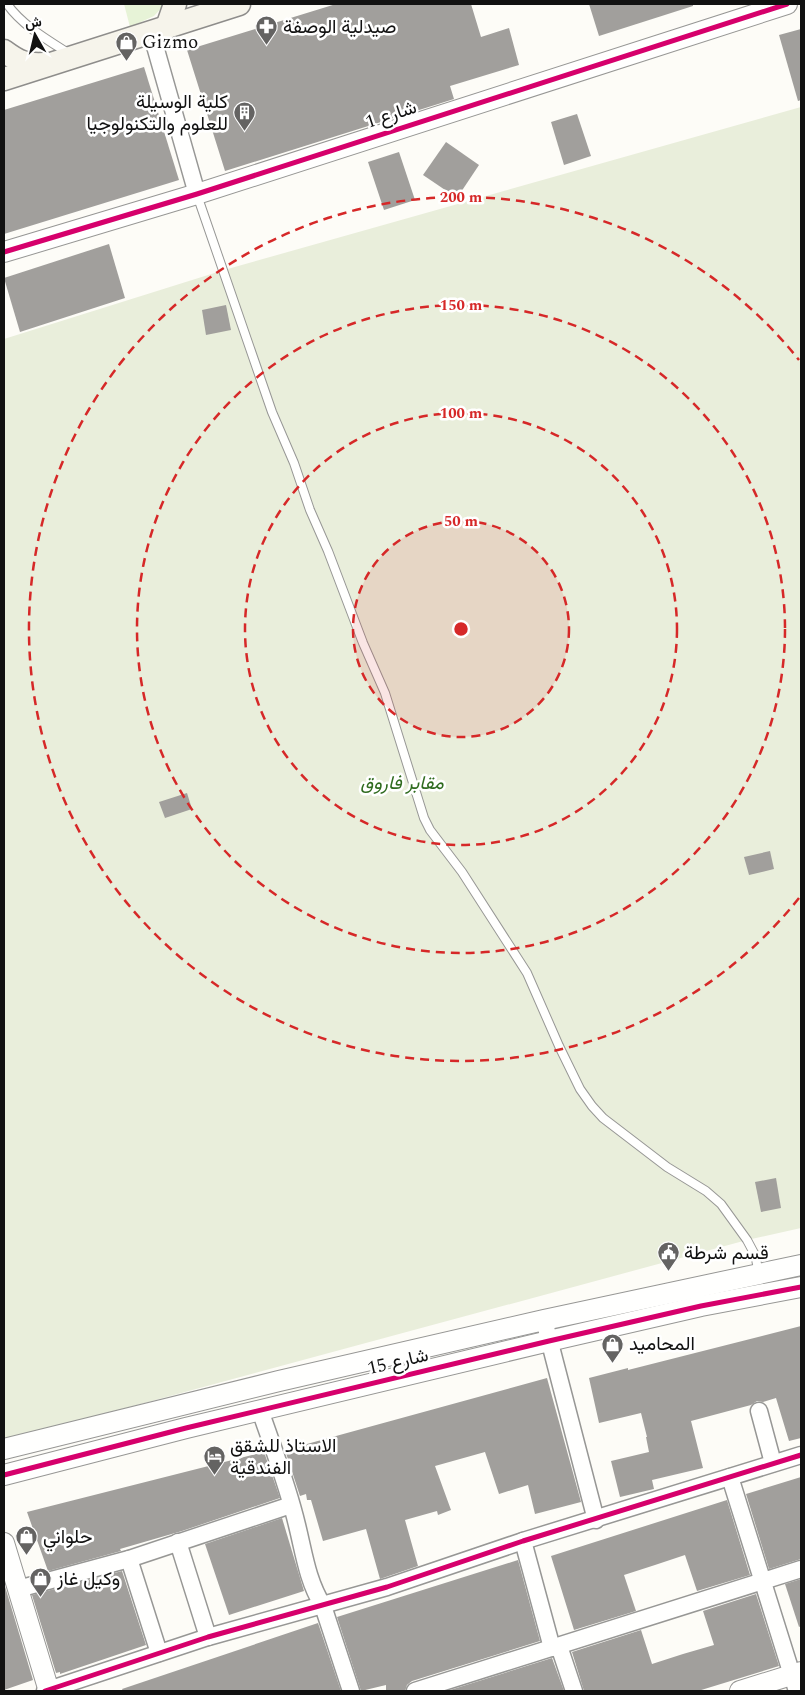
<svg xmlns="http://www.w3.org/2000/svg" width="805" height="1695" font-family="Spectral,Vazirmatn,serif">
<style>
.green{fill:#e7f3d7}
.cemetery{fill:#e9eedb}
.building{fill:#a19f9c}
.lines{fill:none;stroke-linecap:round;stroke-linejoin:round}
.service-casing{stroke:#979795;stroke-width:10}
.minor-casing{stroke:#979795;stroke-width:19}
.tertiary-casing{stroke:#979795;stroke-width:22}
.secondary-casing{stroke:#8e8d8b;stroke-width:25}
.service{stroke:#fffffe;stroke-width:8}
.minor{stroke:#fffffe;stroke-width:16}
.tertiary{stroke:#fffffe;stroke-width:20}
.secondary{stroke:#f6f4eb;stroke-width:22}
.cycleway-casing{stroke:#fff;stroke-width:8}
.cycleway{stroke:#d6006c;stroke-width:5}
.ring{fill:none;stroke:#d62828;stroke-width:2.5;stroke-dasharray:9 6}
.labels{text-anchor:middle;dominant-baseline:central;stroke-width:5;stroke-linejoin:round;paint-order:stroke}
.poi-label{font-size:19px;fill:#111;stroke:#fff;text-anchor:start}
.street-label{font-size:19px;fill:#111;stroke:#fff}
.park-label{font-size:19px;font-style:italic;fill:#2f6b1f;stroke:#fff}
.centre{fill:#d62828;stroke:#fff;stroke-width:2.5}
.ring-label{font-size:15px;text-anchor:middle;font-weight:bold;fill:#d62828;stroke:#fff;stroke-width:5;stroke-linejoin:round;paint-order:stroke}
</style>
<rect width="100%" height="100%" fill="#fdfcf7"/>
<polygon class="green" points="124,4 165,4 154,16 130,27"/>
<polygon class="cemetery" points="801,107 801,1228 747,1240 4,1441 4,339 224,270"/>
<g class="building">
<polygon points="336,4 471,4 481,37 509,28 519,65 450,86 454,99 225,171 187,50"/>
<polygon points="589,4 693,4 693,6 599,36"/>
<polygon points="801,29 801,100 798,101 779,35"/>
<polygon points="144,67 179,180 4,234 4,110"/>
<polygon points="577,114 591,156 564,165 551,122"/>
<polygon points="446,142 479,165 457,198 423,175"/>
<polygon points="399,152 415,200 384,210 368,162"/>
<polygon points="109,244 125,298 20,332 4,278"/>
<polygon points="226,305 231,330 206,335 202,310"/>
<polygon points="187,793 192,809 165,818 159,802"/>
<polygon points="770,851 774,869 749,875 744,857"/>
<polygon points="776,1178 781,1208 761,1212 755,1182"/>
<polygon points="801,1326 801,1438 789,1441 776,1398 763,1402 757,1401 751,1405 691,1421 703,1468 652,1480 654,1489 620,1497 611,1461 649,1452 646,1437 647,1437 641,1413 599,1423 589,1378 628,1368 628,1370"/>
<polygon points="547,1378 581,1502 535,1514 528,1485 499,1494 485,1452 435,1466 451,1510 438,1515 437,1511 405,1520 418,1566 380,1579 366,1529 323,1541 311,1500 307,1500 306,1494 300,1496 285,1450"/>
<polygon points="264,1452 280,1498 182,1531 120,1549 121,1551 48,1571 27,1512"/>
<polygon points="801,1477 801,1559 769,1569 746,1494"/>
<polygon points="727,1500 750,1575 697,1591 685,1555 655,1565 624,1575 636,1611 574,1630 551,1556"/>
<polygon points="282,1518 304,1591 229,1615 205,1544"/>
<polygon points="518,1560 540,1641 412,1681 407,1685 405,1691 386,1691 386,1685 361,1691 337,1617"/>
<polygon points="122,1571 146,1645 60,1674 60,1672 56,1673 32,1595"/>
<polygon points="801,1579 801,1626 799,1627 785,1584"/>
<polygon points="4,1583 33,1680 4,1690"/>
<polygon points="756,1594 779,1666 698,1691 584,1691 572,1652 641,1630 652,1664 683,1654 714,1645 703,1611"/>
<polygon points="318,1623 341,1691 123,1691 122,1689"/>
<polygon points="552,1658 564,1691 447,1691"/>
</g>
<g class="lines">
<defs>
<g id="service">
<path d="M7,4c15,21 39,35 61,49"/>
<polyline points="197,195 272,412 294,463 310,510 328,551 363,643 385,693 424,818 430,830 462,872 527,973 559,1046 580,1089 592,1106 603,1118 667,1167 706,1191 721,1204 747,1240 755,1255 759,1273"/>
</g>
<g id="minor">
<polyline points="151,32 197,194"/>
<polyline points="544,1320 596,1520"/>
<path d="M260,1410c13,38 28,76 37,115 7,28 10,55 26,81l28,85"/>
<polyline points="759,1411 773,1463"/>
<polyline points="730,1477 797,1691"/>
<polyline points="523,1541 552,1648"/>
<polyline points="178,1542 208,1637"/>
<polyline points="129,1559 159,1653"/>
<polyline points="18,1589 129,1559 291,1505"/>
<polyline points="559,1646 574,1691"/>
<polyline points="45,1691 208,1637 387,1587 523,1541 801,1455"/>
<polyline points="415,1691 801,1569"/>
</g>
<g id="tertiary">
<polyline points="4,252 197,194 787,4"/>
<polyline points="4,1449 279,1381 544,1320 801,1265"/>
<polyline points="4,1475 186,1428 549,1341 701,1306 801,1287"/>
<polyline points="4,1543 49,1691"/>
<polyline points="740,1691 801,1672"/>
</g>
<g id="secondary">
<polyline points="167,27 175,4"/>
<path d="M4,51c15,11 21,14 40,13"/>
<polyline points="4,79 239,4"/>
</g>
</defs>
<use href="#service" class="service-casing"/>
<use href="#minor" class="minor-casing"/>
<use href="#tertiary" class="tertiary-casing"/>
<use href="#secondary" class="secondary-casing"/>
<use href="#service" class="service"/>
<use href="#minor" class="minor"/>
<use href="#tertiary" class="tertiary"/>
<use href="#secondary" class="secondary"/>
<defs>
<g id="cycleway">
<polyline points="4,252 197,194 787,4"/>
<polyline points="4,1475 186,1428 549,1341 701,1306 801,1287"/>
<polyline points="45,1691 208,1637 387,1587 523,1541 801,1455"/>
</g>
</defs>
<use href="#cycleway" class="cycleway-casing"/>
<use href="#cycleway" class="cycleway"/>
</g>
<circle cx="461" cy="629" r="108" fill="#d62828" fill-opacity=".12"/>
<g class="ring">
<circle cx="461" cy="629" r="108"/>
<circle cx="461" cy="629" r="216"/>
<circle cx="461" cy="629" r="324"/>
<path d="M799 898A432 432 0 1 1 799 360"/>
</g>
<defs>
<symbol id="pharmacy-pin" viewBox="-11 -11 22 30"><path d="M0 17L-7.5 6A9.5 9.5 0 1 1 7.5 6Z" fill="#646362" stroke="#fff"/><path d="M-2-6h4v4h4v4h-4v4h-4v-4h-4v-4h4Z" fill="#fff"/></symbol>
<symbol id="shop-pin" viewBox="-11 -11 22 30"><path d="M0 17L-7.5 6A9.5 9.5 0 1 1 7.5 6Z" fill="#646362" stroke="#fff"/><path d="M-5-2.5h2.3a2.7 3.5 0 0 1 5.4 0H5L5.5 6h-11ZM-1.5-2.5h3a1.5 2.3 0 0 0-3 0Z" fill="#fff"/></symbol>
<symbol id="building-pin" viewBox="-11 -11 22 30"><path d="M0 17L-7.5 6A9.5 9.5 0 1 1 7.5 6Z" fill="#646362" stroke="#fff"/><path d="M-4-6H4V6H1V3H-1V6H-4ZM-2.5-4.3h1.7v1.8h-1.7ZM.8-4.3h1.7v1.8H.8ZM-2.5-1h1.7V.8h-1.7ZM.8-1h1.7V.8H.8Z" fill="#fff"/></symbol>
<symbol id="civic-pin" viewBox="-11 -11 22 30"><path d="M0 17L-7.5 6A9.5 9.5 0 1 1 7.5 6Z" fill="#646362" stroke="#fff"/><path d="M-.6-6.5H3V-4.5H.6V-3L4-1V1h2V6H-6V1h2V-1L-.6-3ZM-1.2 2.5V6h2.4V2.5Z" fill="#fff"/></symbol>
<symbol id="hotel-pin" viewBox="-11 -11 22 30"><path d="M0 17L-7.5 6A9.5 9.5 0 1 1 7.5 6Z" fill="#646362" stroke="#fff"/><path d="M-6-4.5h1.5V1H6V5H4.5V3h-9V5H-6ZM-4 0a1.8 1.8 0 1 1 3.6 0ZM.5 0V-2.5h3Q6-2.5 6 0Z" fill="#fff"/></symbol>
</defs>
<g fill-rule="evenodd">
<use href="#pharmacy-pin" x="254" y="14" width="25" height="34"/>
<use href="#shop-pin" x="114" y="30" width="25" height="34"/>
<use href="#building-pin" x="232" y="100" width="25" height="34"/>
<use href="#civic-pin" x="656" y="1240" width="25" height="34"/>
<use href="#shop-pin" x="600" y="1332" width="25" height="34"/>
<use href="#hotel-pin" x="202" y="1444" width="25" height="34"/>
<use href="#shop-pin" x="14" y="1524" width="25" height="34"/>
<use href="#shop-pin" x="28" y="1566" width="25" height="34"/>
</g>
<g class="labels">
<g class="poi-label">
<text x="283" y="27">صيدلية الوصفة</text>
<text x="142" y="42">Gizmo</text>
<text x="228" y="102" text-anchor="end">كلية الوسيلة<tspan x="228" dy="22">للعلوم والتكنولوجيا</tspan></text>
<text x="684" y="1253">قسم شرطة</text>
<text x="629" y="1344">المحاميد</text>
<text x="230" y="1446">الاستاذ للشقق<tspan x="230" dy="22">الفندقية</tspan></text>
<text x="43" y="1537">حلواني</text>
<text x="57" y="1579">وكيل غاز</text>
</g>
<g class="street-label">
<text transform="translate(391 115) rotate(-18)">شارع 1</text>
<text transform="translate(398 1362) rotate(-13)">شارع 15</text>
</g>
<g class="park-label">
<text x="402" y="783">مقابر فاروق</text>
</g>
</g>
<circle cx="461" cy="629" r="8" class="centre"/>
<g class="ring-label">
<text x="461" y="202">200 m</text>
<text x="461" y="310">150 m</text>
<text x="461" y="418">100 m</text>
<text x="461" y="526">50 m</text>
</g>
<rect width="805" height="1695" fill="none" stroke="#111111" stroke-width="10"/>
<g transform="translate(35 35) rotate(352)" stroke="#ffffff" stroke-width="4" paint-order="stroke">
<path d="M0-4L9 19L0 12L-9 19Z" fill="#111111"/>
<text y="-8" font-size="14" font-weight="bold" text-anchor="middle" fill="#111111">ش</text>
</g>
</svg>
